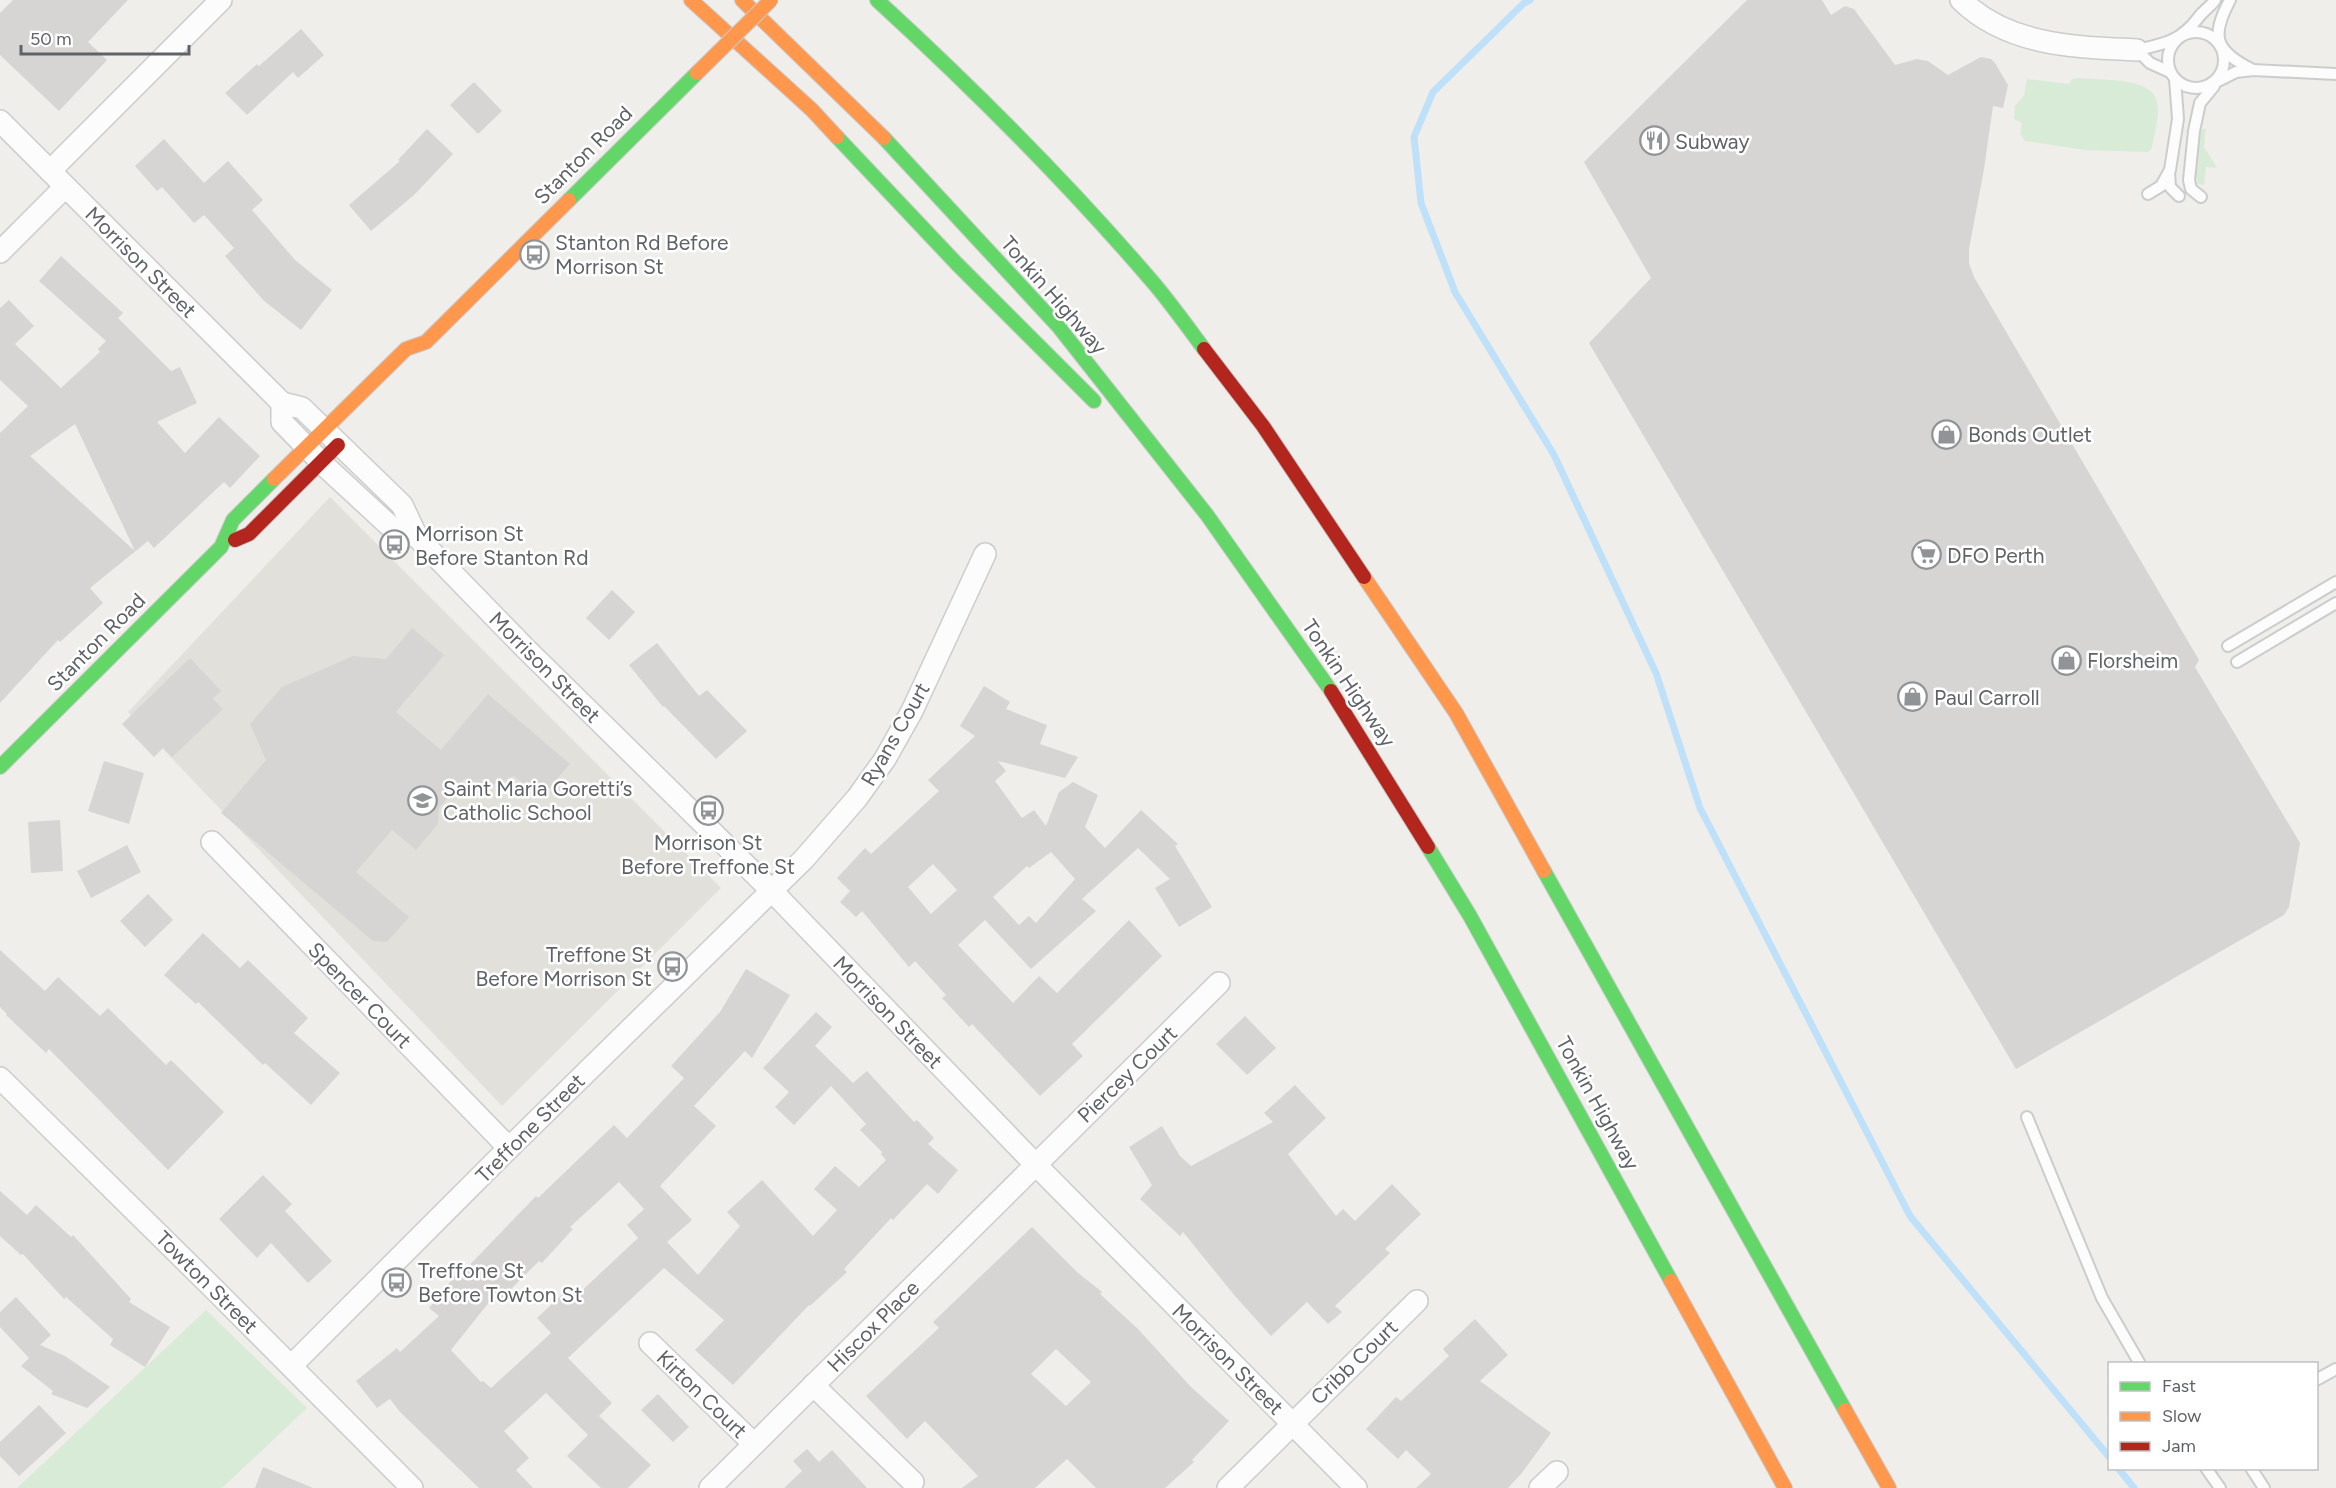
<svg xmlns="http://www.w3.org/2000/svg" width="2336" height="1488" font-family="Figtree,sans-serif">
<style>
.education{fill:#e2e0da}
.green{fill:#d8ebd6}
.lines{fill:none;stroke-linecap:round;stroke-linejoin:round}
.stream{stroke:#bfe0f9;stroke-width:7}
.building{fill:#d6d5d3;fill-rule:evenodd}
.lane-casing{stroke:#cbcccc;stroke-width:14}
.street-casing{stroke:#cbcccc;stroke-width:24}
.fast-casing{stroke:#cacacb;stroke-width:16}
.slow-casing{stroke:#cacacb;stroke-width:16}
.jam-casing{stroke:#cacacb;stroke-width:16}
.lane{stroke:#fdfcfc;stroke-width:10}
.street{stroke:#fdfcfc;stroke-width:21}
.fast{stroke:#63d668;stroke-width:14}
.slow{stroke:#ff974d;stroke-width:14}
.jam{stroke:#b3261e;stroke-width:14}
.slow-bridge-casing{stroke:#cacacb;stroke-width:16;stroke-linecap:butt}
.slow-bridge{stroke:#ff974d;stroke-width:14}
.labels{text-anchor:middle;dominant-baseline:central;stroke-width:5;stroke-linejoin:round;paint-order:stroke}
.poi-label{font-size:21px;fill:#5f6368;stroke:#fff;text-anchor:start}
.street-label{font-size:21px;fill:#5f6368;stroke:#fff}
</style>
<rect width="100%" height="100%" fill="#efeeea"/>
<polygon class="education" points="330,497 721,888 502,1106 128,712"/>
<g class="green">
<path d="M2078,78c20,2 76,-1 79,24 3,14 -3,32 -5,46l-4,4 -63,-2 -60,-9 -5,-8 2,-10 -8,-4 1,-13 9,-11 3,-16 42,5 3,-5z"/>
<polygon points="2206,128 2204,147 2217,168 2206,167 2204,185 2198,184 2195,174 2200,131"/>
<polygon points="206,1310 307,1408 222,1488 17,1488"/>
</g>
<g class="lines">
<g class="stream">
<polyline points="1530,0 1524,3 1433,92 1414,137 1421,203 1455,292 1554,455 1656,673 1700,808 1910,1216 2110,1458"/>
<polyline points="2118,1468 2134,1488"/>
</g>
</g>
<g class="building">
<polygon points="13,0 128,0 88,42 107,60 59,111 0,55 0,13"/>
<polygon points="1747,0 1822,0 1831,15 1845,6 1854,9 1895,65 1917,59 1928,61 1948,75 1981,57 1991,59 1995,63 2008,85 2003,108 1993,106 1984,169 1969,249 1969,263 1974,277 2199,660 2195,667 2300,843 2289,907 2284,915 2016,1069 1589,343 1651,278 1584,162"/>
<polygon points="301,29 324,55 298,78 293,72 247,115 225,93 257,64 259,66"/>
<polygon points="474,82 502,111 478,134 450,105"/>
<polygon points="427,129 453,154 414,195 371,231 349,205 400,161 398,160"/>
<polygon points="164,139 204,183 228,161 263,200 252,210 295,260 332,290 301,330 263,300 225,256 234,248 204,215 194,223 162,187 157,191 135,166"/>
<path d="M61,256l62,57 -5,5 53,53 9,-4 17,36 -40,19 28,31 34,-36 41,39 -30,32 -6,-6 -70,66 -6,-7 -58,47 13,15 -43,39 -2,-2 -58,63v-270l28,-27 -28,-26v-72l9,-8 25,26 -19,18 46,44 39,-36 -2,-3 8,-8 -67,-60zM75,424l60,127 -105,-95z"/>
<polygon points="612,590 635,612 609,640 586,618"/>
<polygon points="412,628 444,655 396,712 441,750 488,694 570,764 541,798 514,776 480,790 465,778 439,808 438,824 416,850 392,830 356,872 409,917 387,942 373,941 221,813 266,760 250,724 282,687 353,656 386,659"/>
<polygon points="657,643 699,696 707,690 747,731 716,759 664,706 663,707 629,665"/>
<polygon points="190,658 221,691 213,699 223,709 172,757 163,748 154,757 122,724"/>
<path d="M984,686l26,16 -4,7 41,16 -7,19 38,13 -13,21 -67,-17 8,10 -11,10 27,37 12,-8 12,16 13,-34 14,-10 25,13 -13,32 20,21 36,-38 37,34 -3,2 37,61 -33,20 -24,-39 15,-9 -32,-31 -56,51 14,12 -65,58 -46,-49 -27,25 55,58 26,-27 18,17 72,-73 33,36 -90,88 11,12 -43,40 -68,-72 -3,3 -27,-29 4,-3 -31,-34 -6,6 -47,-56 -6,6 -16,-15 10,-11 -13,-13 28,-30 6,6 68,-63 -11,-11 47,-44 -15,-10zM1051,852l24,27 -39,44 -7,-7 -10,9 -26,-28 34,-31 2,2zM933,864l24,26 -26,24 -23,-27z"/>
<polygon points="104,761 144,773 129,824 88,811"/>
<polygon points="60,820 63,871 31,873 28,822"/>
<polygon points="127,845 141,872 91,898 77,871"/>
<polygon points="148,894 173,920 145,947 120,921"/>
<polygon points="203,933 240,968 248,960 308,1018 294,1033 340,1073 311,1105 265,1063 263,1065 198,1002 196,1004 164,975"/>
<polygon points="0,950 45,991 58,977 100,1016 108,1008 166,1065 171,1060 224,1112 168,1170 49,1049 46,1053 6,1015 7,1014 0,1007"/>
<path d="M746,969l44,26 -38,63 -7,-7 -51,55 22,20 -56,60 32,34 -25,22 31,33 42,-49 -13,-14 35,-32 51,56 24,-26 -23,-21 21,-23 24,21 27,-27 -5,-6 1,-2 -22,-22 6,-6 -35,-38 -37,39 -19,-18 14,-15 -26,-24 53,-56 16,15 -17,19 38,37 14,-12 47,51 3,-2 17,18 -6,6 30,26 -20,24 -11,-10 -34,36 -2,-2 -47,51 3,3 -37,34 -1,-1 -76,80 -38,-35 29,-30 -60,-52 -96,90 44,45 -13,13 52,49 -23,23h-27l-34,-32 21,-21 -42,-42 -42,38 25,27 -13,12 17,18h-54l-79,-76 -10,-13 -13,9 -21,-27 41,-33 3,4 39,-36 -10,-8 29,-36 3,2 75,-78 2,2 76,-73 13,13 57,-60 -13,-12 49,-54zM619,1182l25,27 -17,16 11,13 -63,59 -7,-8 -31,29 14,15 -60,55 -8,-7 -2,1 -30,-32 43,-54 5,5 40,-40 3,2 31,-34 -3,-2z"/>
<polygon points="1245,1016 1276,1048 1247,1075 1216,1044"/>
<polygon points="1295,1085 1326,1118 1288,1154 1336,1216 1343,1209 1355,1221 1392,1184 1421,1214 1385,1249 1390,1253 1335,1306 1342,1312 1328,1324 1307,1302 1271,1336 1235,1296 1183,1232 1180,1236 1140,1199 1152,1185 1129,1147 1162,1126 1180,1156 1191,1166 1273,1122 1264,1113"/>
<polygon points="263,1175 292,1204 285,1211 332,1261 308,1283 271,1243 257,1258 219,1219"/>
<polygon points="0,1191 27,1215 36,1205 71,1237 73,1235 131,1299 129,1302 170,1327 145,1367 110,1345 113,1339 66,1297 64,1299 23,1254 21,1255 0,1236"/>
<path d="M1032,1227l45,45 25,20 -2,2 38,35 52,57 39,35 -37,39 2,2 -29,26h-69l-29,-29 -32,29h-73l16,-12 -53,-55 -18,18 -41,-43 73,-68 -6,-6zM1056,1349l35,33 -25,24 -35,-32z"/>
<polygon points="16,1297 51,1335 40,1345 65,1356 110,1387 87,1408 51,1394 53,1391 21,1366 29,1358 0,1327 0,1312"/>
<polygon points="1475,1319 1508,1355 1480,1381 1551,1433 1521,1474 1508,1488 1416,1488 1431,1474 1406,1450 1398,1459 1366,1429 1396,1397 1401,1401 1449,1356 1443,1349"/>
<polygon points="658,1394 689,1427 673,1442 641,1410"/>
<polygon points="39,1405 66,1433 19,1476 0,1456 0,1442"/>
<polygon points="807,1449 819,1462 832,1450 867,1488 784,1488 802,1471 793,1461"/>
<polygon points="263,1467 313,1488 255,1488"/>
</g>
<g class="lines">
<defs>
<g id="lane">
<path d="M2230,0c-20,37 -15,51 23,70"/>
<circle cx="2196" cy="60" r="28"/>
<path d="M2137,50c27,-6 44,-9 61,-32 5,-7 12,-11 17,-18"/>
<polyline points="2137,50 2150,63 2170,72"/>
<polyline points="2169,172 2170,187 2179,196"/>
<polyline points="2148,194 2161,186 2170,170 2178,119 2175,79"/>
<polyline points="2201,197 2191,189 2189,180 2194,131 2200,103 2214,86 2214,83 2236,72 2253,70 2336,74"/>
<polyline points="2228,646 2336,582"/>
<polyline points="2237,662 2336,603"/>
<polyline points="2027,1117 2102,1298 2140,1364"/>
<polyline points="2316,1380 2336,1369"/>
<polyline points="2206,1468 2220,1488"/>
<polyline points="2251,1468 2264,1488"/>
</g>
<g id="street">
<path d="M1961,0c47,46 114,47 176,50"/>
<polyline points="0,121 282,403 302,408 402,505 417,537 525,648 771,890 1035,1164 1356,1488"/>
<polyline points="50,171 221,0"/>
<polyline points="0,252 65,187"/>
<polyline points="282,403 282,422 327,468 392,528 417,537"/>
<polyline points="212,842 509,1148"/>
<polyline points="0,1078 215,1290 412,1488"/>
<polyline points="650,1343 754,1444"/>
<polyline points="291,1366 509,1148 804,859 857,798 885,759 912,711 985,554"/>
<polyline points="813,1385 913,1482"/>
<polyline points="710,1488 1219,983"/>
<polyline points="1228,1488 1417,1301"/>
<polyline points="1540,1488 1557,1472"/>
</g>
<g id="fast">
<path d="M877,0c96,88 189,181 274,280 19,22 36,46 53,69"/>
<polyline points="837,137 957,264 1094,401"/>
<polyline points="884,138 1058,326 1207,515 1331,691"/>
<polyline points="569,200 697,73"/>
<polyline points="0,767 221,547 233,520 274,479"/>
<polyline points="1428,847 1470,916 1671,1281"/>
<polyline points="1544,871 1845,1410"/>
</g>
<g id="slow">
<polyline points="691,0 812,110 837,137"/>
<polyline points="742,0 884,138"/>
<polyline points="274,479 406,349 426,342 569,200"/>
<polyline points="1364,577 1456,713 1544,871"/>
<polyline points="1671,1281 1785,1488"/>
<polyline points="1845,1410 1889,1488"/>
</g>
<g id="jam">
<polyline points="1204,349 1263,426 1364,577"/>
<polyline points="235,540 249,534 338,445"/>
<polyline points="1331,691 1428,847"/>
</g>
</defs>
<use href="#lane" class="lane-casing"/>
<use href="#street" class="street-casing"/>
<use href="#fast" class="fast-casing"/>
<use href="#slow" class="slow-casing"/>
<use href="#jam" class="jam-casing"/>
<use href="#lane" class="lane"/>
<use href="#street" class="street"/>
<use href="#fast" class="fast"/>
<use href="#slow" class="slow"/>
<use href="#jam" class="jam"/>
<defs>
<polyline id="slow-bridge" points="697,73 771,0"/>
</defs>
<use href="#slow-bridge" class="slow-bridge-casing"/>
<use href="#slow-bridge" class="slow-bridge"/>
</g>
<defs>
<symbol id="restaurant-ring" viewBox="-11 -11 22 22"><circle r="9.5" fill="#fff" stroke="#919496" stroke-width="1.5"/><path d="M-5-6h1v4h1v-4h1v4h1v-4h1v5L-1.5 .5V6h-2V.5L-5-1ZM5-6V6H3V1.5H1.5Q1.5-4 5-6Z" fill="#919496"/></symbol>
<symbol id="bus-ring" viewBox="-11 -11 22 22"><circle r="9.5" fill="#fff" stroke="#919496" stroke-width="1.5"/><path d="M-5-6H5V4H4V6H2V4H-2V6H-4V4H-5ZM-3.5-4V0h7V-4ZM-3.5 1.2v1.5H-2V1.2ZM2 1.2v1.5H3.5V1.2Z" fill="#919496"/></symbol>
<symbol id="shop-ring" viewBox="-11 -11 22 22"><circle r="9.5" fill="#fff" stroke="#919496" stroke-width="1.5"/><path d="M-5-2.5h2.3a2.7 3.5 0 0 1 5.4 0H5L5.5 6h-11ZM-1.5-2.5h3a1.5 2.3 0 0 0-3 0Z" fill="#919496"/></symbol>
<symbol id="supermarket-ring" viewBox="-11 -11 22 22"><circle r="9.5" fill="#fff" stroke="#919496" stroke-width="1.5"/><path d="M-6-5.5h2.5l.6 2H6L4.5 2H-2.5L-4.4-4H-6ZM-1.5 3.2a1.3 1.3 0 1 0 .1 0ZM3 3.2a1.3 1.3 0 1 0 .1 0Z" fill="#919496"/></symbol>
<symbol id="school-ring" viewBox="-11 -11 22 22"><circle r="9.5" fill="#fff" stroke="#919496" stroke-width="1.5"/><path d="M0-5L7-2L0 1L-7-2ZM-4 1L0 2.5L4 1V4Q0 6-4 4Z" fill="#919496"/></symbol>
</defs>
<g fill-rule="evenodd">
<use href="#restaurant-ring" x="1638" y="124" width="33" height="33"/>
<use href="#bus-ring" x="518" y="238" width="33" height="33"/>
<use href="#shop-ring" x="1930" y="418" width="33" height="33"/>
<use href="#bus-ring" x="378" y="528" width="33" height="33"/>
<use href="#supermarket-ring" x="1910" y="538" width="33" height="33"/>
<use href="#shop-ring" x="2050" y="644" width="33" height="33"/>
<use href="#shop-ring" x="1896" y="680" width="33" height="33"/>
<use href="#school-ring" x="406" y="784" width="33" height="33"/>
<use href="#bus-ring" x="692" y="794" width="33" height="33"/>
<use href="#bus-ring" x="656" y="950" width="33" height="33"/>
<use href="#bus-ring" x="380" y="1266" width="33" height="33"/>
</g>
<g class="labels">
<g class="poi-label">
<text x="1675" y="141">Subway</text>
<text x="555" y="242">Stanton Rd Before<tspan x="555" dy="24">Morrison St</tspan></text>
<text x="1968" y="434">Bonds Outlet</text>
<text x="415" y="533">Morrison St<tspan x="415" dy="24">Before Stanton Rd</tspan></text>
<text x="1947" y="555">DFO Perth</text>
<text x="2087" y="660">Florsheim</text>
<text x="1934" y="697">Paul Carroll</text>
<text x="443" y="788">Saint Maria Goretti’s<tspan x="443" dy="24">Catholic School</tspan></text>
<text x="708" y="842" text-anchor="middle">Morrison St<tspan x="708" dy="24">Before Treffone St</tspan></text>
<text x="652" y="954" text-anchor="end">Treffone St<tspan x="652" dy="24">Before Morrison St</tspan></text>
<text x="418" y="1270">Treffone St<tspan x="418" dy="24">Before Towton St</tspan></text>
</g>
<g class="street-label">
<text transform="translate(583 155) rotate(-45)">Stanton Road</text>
<text transform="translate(141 262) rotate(45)">Morrison Street</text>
<text transform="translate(1054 295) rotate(49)">Tonkin Highway</text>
<text transform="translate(96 642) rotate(-45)">Stanton Road</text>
<text transform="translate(545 667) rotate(45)">Morrison Street</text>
<text transform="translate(1349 683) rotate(56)">Tonkin Highway</text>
<text transform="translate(895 734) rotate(-60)">Ryans Court</text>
<text transform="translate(360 995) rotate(46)">Spencer Court</text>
<text transform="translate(888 1012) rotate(46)">Morrison Street</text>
<text transform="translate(1127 1074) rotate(-44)">Piercey Court</text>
<text transform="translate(1598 1103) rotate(61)">Tonkin Highway</text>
<text transform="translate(530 1128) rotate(-45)">Treffone Street</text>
<text transform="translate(207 1282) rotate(45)">Towton Street</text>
<text transform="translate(873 1326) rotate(-45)">Hiscox Place</text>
<text transform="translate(1228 1359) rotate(45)">Morrison Street</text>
<text transform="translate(1354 1362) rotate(-44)">Cribb Court</text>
<text transform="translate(702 1394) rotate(44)">Kirton Court</text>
</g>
</g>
<rect x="2108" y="1362" width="210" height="108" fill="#ffffff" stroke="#bfc1c3" stroke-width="1.5"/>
<rect x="2120" y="1382" width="30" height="9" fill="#63d668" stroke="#bfc1c3" stroke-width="1.5"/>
<text x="2162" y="1392" font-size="18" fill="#5f6368">Fast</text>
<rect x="2120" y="1412" width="30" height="9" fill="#ff974d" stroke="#bfc1c3" stroke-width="1.5"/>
<text x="2162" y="1422" font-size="18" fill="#5f6368">Slow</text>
<rect x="2120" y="1442" width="30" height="9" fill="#b3261e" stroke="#bfc1c3" stroke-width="1.5"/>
<text x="2162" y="1452" font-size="18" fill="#5f6368">Jam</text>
<path d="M21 45v9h168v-9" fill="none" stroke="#5f6368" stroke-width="3"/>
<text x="30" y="45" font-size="18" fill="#5f6368" stroke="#ffffff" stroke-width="4.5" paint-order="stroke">50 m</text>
</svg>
